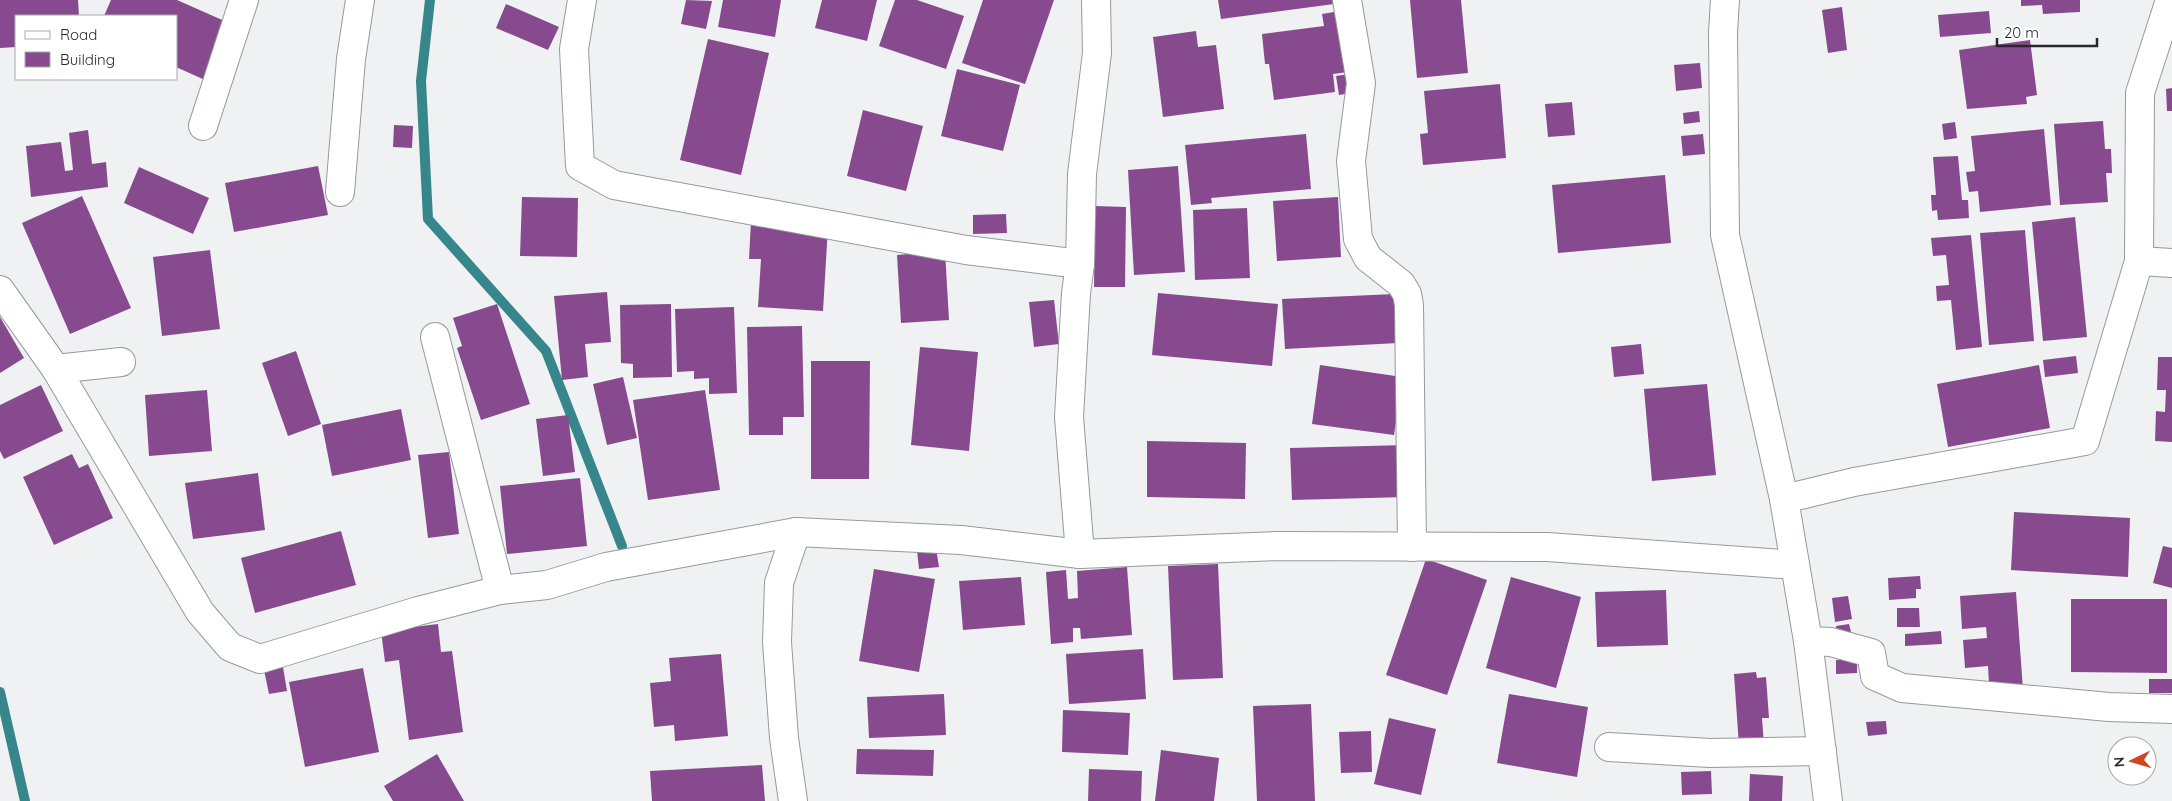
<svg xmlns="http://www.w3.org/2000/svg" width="2172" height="801" font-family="Quicksand,sans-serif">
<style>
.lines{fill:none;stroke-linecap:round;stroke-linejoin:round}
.stream{stroke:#37868c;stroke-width:10}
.building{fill:#874a8f}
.street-casing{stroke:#97999b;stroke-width:30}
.street{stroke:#fff;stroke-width:28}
</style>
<rect width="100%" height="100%" fill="#eff1f3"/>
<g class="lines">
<g class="stream">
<polyline points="430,0 421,81 428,219 546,351 622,546"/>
<polyline points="0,692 25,801"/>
</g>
</g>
<g class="building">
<polygon points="0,0 78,0 79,16 16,16 16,47 0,48"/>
<polygon points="111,0 177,0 229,23 205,80 176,67 176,16 104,16"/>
<polygon points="686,0 712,1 706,29 681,24"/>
<polygon points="723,0 781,0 775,37 718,27"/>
<polygon points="822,0 877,0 867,41 815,28"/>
<polygon points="895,0 917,0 964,16 946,69 879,46"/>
<polygon points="983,0 1054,0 1025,84 962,63"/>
<polygon points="1218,0 1333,0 1334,4 1221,19"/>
<polygon points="1410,0 1461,0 1468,73 1417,78"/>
<polygon points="2021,0 2080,0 2080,12 2043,14 2042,5 2021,6"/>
<polygon points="506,4 559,27 548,50 496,28"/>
<polygon points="1842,7 1847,50 1828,53 1822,10"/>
<polygon points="1340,11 1348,72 1333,74 1335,92 1274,100 1269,64 1265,64 1262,34 1324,26 1322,14"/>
<polygon points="1989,11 1991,33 1940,37 1938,15"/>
<polygon points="1196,31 1198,47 1216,45 1224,109 1163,117 1153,37"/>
<polygon points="708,39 769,53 741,175 680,160"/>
<polygon points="2030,40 2037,95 2026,97 2027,104 1967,109 1959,50"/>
<polygon points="1700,63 1702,88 1676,91 1674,65"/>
<polygon points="957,69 1020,85 1003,151 941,136"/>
<polygon points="1356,73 1359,92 1339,95 1336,76"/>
<polygon points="1500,84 1506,158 1423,165 1420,134 1428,133 1424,91"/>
<polygon points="2172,88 2172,111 2167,111 2166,89"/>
<polygon points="1572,102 1575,135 1548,137 1545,104"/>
<polygon points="863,110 923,126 906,191 847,176"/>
<polygon points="1699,111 1700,122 1684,124 1683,113"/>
<polygon points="2103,121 2105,149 2111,149 2112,173 2106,173 2108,202 2060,205 2054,124"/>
<polygon points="1955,122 1957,138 1944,140 1942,124"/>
<polygon points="394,125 413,126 412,148 393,147"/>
<polygon points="2044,129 2051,205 1980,212 1978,191 1969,192 1966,172 1975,171 1971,136"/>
<polygon points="88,130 92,164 106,162 108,187 31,197 26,146 61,142 65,171 73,170 69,133"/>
<polygon points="1306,134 1311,189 1211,198 1212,203 1191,205 1185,145"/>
<polygon points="1703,134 1705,154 1683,156 1681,136"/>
<polygon points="1958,156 1962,200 1968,200 1969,218 1938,220 1937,210 1932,211 1931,195 1936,195 1933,157"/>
<polygon points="318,166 328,215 234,232 225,183"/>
<polygon points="1178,166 1185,272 1134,275 1128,170"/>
<polygon points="139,167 209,198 193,234 124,203"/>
<polygon points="1665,175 1671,243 1558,253 1552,185"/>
<polygon points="82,196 131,308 70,334 22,223"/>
<polygon points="522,197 578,198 577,257 520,256"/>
<polygon points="1338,197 1341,257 1277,261 1273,201"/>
<polygon points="1095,206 1126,207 1125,287 1094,287"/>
<polygon points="1247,208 1250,278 1195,280 1193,210"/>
<polygon points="1006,214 1007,233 973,234 973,215"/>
<polygon points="2075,217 2087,337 2043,341 2032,222"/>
<polygon points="751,221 828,227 823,311 758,307 761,259 749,259"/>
<polygon points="2025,230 2034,341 1989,345 1980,233"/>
<polygon points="1971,235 1982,347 1956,350 1951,300 1937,301 1936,286 1949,285 1946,255 1933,256 1931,238"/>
<polygon points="210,250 220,329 162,336 153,257"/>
<polygon points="945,251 949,320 901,323 897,255"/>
<polygon points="607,292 611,342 585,344 588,377 562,380 554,296"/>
<polygon points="1158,293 1278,304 1272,366 1152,355"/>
<polygon points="1395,294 1398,343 1285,349 1282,299"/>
<polygon points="1054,300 1059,344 1034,347 1029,302"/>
<polygon points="497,304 530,404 481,420 457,348 462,346 453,318"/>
<polygon points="671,304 672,377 633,378 633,364 621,363 620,305"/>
<polygon points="734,307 737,393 709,394 709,378 694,379 694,371 677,372 675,309"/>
<polygon points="0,317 24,358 0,373"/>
<polygon points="802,326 804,417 783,417 783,435 749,435 747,327"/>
<polygon points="1641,344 1644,374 1614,377 1611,347"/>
<polygon points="920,347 978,352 969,451 911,445"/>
<polygon points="296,351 321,424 288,436 262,363"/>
<polygon points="2076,356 2078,373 2045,377 2043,360"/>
<polygon points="2158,357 2172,357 2172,442 2155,441 2156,411 2165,412 2166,390 2157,390"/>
<polygon points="811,361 870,361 869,479 811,479"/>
<polygon points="1320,365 1402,377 1394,435 1312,424"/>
<polygon points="2039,365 2050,428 1948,447 1937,384"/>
<polygon points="623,377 637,438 607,445 593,384"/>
<polygon points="1707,384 1716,475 1652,481 1644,389"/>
<polygon points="41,385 63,431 4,459 0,451 0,405"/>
<polygon points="207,390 212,451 149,456 145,395"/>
<polygon points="705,390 720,490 648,500 633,400"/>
<polygon points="401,409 411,460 332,476 322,425"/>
<polygon points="568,415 575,472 543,476 536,419"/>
<polygon points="1147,441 1246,443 1245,499 1147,497"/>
<polygon points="1406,445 1407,497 1292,500 1290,448"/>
<polygon points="449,452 459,534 428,538 418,455"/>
<polygon points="72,454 79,468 88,464 113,518 54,545 23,477"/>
<polygon points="258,473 265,530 193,539 185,483"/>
<polygon points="580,478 587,546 507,554 500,486"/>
<polygon points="2014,512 2130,518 2128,577 2011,570"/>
<polygon points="341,531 356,585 255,613 241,558"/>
<polygon points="2163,546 2172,548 2172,588 2153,583"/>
<polygon points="936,548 939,567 919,569 917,550"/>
<polygon points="1426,559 1487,580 1447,695 1386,675"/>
<polygon points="1218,564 1223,678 1173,680 1168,566"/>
<polygon points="1127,567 1132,635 1081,639 1080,628 1073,628 1073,642 1051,644 1046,572 1066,570 1068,599 1078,598 1077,571"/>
<polygon points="874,569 935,579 919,672 859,661"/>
<polygon points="1920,576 1921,589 1916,589 1916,598 1889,600 1888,578"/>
<polygon points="1021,577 1025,625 963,630 959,581"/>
<polygon points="1511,577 1581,597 1556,688 1486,668"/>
<polygon points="1666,590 1668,645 1597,647 1595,592"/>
<polygon points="2016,592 2023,690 2003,691 2003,683 1989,684 1988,666 1965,668 1963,640 1987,638 1986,627 1962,629 1960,596"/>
<polygon points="1848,596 1852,619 1835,622 1832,598"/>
<polygon points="2071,599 2167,599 2167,673 2071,672"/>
<polygon points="1897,608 1919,608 1920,627 1897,627"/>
<polygon points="438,624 441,652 452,651 463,732 409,740 399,660 385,662 381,631"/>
<polygon points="1849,624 1852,636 1838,638 1836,626"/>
<polygon points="1941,631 1942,644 1905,646 1905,634"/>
<polygon points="1143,649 1146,699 1069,704 1066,654"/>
<polygon points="1857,652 1857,673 1836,674 1836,660 1844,660 1844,653"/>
<polygon points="721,654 728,736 675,741 674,725 654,727 650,683 671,681 669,658"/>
<polygon points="283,667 287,691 269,694 264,670"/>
<polygon points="363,668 379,752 305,767 289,682"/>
<polygon points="1756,672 1757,678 1766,677 1769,718 1762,718 1764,745 1739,746 1734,674"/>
<rect x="2149" y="679" width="23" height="14"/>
<polygon points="944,694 946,735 869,738 867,697"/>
<polygon points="1509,694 1588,707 1577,777 1497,763"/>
<polygon points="1311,704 1315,801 1257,801 1253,706"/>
<polygon points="1063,710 1130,713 1128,755 1062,752"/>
<polygon points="1389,718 1436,729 1421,795 1374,784"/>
<polygon points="1886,721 1887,734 1868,736 1866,722"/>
<polygon points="1371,731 1372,772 1341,773 1339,732"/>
<polygon points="857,749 934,750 933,776 856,774"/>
<polygon points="1161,750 1219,758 1214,801 1155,801"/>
<polygon points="437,754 464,801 393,801 384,786"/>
<polygon points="762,765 765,801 652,801 650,771"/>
<polygon points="1089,769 1142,771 1141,801 1088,801"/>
<polygon points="1711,771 1712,794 1682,795 1681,772"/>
<polygon points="1750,774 1783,776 1782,801 1749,801"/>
</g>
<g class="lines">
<defs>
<g id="street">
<polyline points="582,0 574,49 580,166 614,185 966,250 1080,264"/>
<polyline points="1347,0 1361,83 1351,161 1358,239 1368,258 1401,284 1407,294 1409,305 1412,547"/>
<polyline points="1725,0 1723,32 1725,235 1784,499 1808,641 1828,801"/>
<polyline points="203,126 244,0"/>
<polyline points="340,192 351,59 360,0"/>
<polyline points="2139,261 2172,263"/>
<polyline points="0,290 56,369 200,612 230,647 260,659 418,611 500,590 547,585 606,567 796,532 961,540 1080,554 1277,546 1547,547 1795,565"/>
<polyline points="435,337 500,590"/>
<polyline points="56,369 121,362"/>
<polyline points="1784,499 1854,482 2085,441 2139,261 2140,93 2170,0"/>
<polyline points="1080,554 1069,417 1076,293 1080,264 1082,174 1097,53 1096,0"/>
<polyline points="1808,641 1831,642 1871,653 1875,676 1902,688 2109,707 2172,709"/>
<polyline points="1609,747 1710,753 1822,751"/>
<polyline points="793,801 784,738 777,642 779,583 796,532"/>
</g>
</defs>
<use href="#street" class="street-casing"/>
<use href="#street" class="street"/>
</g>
<rect x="15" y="15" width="162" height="65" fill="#ffffff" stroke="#a9a9a9"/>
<rect x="25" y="31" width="25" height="8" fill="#ffffff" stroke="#a9a9a9"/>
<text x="60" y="40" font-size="15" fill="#272829">Road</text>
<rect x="25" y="52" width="25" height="15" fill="#874a8f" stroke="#a9a9a9"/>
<text x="60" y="65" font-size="15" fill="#272829">Building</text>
<g transform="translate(2132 761) rotate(265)"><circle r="24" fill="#ffffff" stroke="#a9a9a9"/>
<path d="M0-4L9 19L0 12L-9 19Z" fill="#ce451f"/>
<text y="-8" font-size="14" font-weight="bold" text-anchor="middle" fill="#272829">N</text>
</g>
<path d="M1997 38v8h100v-8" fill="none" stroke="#272829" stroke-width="2.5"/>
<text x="2004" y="38" font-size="15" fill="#272829" stroke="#ffffff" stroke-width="4" paint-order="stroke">20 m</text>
</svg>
